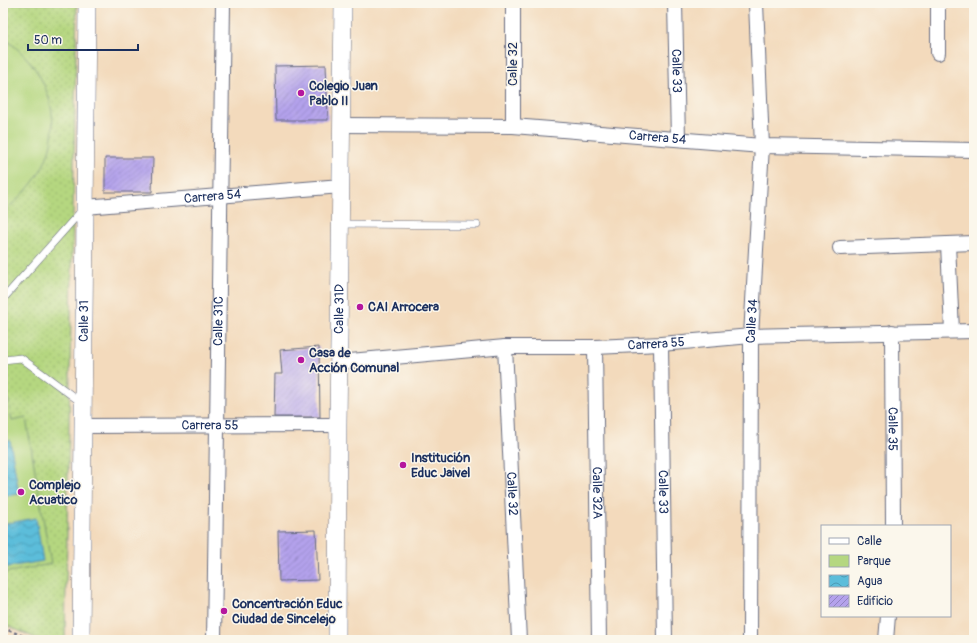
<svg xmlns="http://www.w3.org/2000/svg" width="977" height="643" font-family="Pangolin,sans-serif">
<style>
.grass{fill:url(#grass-dots);stroke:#68836f}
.park{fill:#b5d780;stroke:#68836f}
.water{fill:url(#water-waves);stroke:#3c769c}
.building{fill:url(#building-hatch)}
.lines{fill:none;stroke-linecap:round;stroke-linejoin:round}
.service-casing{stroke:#676b7f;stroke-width:8}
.minor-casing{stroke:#676b7f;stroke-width:16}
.tertiary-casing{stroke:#676b7f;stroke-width:18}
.path{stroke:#676b7f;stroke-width:2.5;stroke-dasharray:3 3;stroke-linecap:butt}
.service{stroke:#fff;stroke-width:7}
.minor{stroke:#fff;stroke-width:14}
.tertiary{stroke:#fff;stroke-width:17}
.poi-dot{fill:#b5179e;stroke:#fbf7ec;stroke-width:1.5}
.labels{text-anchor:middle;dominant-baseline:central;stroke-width:3;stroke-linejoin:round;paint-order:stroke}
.street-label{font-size:13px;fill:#1b2f5e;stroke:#fbf7ec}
.poi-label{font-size:13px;font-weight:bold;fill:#1b2f5e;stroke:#fbf7ec;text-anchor:start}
</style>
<defs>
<pattern id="grass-dots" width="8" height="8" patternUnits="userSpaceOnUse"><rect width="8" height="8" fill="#b5d780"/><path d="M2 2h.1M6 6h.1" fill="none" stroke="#9bb971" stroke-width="1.8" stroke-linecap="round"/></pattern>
<pattern id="water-waves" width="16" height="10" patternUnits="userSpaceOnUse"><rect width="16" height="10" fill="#5cbdda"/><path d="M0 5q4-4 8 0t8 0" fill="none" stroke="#4b9ab4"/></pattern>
<pattern id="building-hatch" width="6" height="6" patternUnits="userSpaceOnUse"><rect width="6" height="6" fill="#b4a2ec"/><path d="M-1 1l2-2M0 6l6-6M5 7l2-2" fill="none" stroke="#9284c2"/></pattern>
</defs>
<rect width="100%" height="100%" fill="#fbf7ec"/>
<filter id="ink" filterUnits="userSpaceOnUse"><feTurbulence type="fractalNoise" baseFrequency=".025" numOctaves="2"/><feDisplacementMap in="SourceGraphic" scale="8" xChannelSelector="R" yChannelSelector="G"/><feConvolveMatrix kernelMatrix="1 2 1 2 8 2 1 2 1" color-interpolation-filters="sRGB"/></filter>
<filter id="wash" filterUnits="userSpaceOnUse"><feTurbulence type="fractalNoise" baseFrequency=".012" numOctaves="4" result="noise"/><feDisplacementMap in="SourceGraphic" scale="16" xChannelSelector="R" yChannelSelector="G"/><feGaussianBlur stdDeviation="0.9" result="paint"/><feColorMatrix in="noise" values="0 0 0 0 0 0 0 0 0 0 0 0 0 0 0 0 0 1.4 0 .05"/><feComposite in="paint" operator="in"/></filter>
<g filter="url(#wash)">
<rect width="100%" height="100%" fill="#f3dabc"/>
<polygon class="grass" points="3,3 77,3 65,640 40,640 3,624"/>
<g class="park">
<path d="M3,38c49,31 67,96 30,144 -8,11 -20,21 -30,31z"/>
<polygon points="8,399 12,421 26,418 51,564 3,573 3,400"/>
</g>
<g class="water">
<polygon points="10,440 19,494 3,496 3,442"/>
<polygon points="36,518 43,561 3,568 3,524"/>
</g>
<g id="blocks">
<g class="building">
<polygon points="326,65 328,120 276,120 275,66"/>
<polygon points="105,158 153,158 152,192 105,192"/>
<polygon points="319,347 320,417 274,417 275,374 282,374 280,350"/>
<polygon points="316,530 318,580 279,581 278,531"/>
</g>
</g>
</g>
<g filter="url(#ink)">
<use href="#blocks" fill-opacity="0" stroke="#676b7f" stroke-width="1"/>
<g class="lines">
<defs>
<g id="service">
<polyline points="340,224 477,225"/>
<polyline points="3,299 83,209"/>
<polyline points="3,360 21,358 82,403"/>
</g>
<g id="minor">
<path id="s1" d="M675,3l3,136"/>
<polyline points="938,3 938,53"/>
<path id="s2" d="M341,125l172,1 249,20 212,4"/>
<polyline points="513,126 513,3"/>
<path id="s3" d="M85,207l256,-21"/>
<polyline points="948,244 952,331"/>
<polyline points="840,248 974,243"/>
<path id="s4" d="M892,332l1,194"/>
<path id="s5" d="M661,344l4,296"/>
<path id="s6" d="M505,347l14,293"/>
<path id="s7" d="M595,347l4,293"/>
<path id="s8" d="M339,362l166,-15h90l66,-3 90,-8 223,-5"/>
<path id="s9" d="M83,426l255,-1"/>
<path id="s10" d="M214,640l9,-637"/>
<path id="s11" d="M750,640l1,-304 11,-190 -6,-143"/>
<polyline points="886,640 888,616"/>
</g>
<g id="tertiary">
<path id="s12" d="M81,640l6,-637"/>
<path id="s13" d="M337,640l1,-215 5,-422"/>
</g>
</defs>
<use href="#service" class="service-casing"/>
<use href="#minor" class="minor-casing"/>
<use href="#tertiary" class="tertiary-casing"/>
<polyline class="path" points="3,628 33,640"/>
<use href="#service" class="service"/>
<use href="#minor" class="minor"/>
<use href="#tertiary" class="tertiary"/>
</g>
</g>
<g class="poi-dot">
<circle cx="301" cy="93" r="4"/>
<circle cx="360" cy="307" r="4"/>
<circle cx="301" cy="360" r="4"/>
<circle cx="403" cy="465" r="4"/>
<circle cx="21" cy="492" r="4"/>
<circle cx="224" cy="611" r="4"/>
</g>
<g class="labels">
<g class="street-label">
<text transform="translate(513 64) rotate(-90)">Calle 32</text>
<text stroke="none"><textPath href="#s1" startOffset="68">Calle 33</textPath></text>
<text stroke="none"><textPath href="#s2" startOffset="317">Carrera 54</textPath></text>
<text stroke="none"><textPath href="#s3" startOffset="128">Carrera 54</textPath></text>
<text stroke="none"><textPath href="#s13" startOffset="331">Calle 31D</textPath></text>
<text stroke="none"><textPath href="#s10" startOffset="319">Calle 31C</textPath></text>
<text stroke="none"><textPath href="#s11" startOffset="319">Calle 34</textPath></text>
<text stroke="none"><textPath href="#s12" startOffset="319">Calle 31</textPath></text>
<text stroke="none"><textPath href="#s8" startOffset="318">Carrera 55</textPath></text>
<text stroke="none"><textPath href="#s9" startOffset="127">Carrera 55</textPath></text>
<text stroke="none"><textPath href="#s4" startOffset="97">Calle 35</textPath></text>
<text stroke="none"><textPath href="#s5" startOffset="148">Calle 33</textPath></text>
<text stroke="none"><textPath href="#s7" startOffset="146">Calle 32A</textPath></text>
<text stroke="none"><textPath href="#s6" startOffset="147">Calle 32</textPath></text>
</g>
<g class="poi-label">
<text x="309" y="86">Colegio Juan<tspan x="309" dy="15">Pablo II</tspan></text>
<text x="368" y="307">CAI Arrocera</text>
<text x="309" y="353">Casa de<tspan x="309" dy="15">Acción Comunal</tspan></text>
<text x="411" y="458">Institución<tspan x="411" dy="15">Educ Jaivel</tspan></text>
<text x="29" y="485">Complejo<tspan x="29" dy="15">Acuatico</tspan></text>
<text x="232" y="604">Concentración Educ<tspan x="232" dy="15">Ciudad de Sincelejo</tspan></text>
</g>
</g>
<rect width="977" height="643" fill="none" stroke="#fbf7ec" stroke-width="16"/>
<rect x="821" y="525" width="130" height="92" fill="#fbf7ec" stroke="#a1a7b3"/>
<rect x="829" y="538" width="20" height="6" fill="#ffffff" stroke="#a1a7b3"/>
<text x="857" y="545" font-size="12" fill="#1b2f5e">Calle</text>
<rect x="829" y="555" width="20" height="12" fill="#b5d780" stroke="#a1a7b3"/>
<text x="857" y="565" font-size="12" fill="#1b2f5e">Parque</text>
<rect x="829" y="575" width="20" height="12" fill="url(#water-waves)" stroke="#a1a7b3"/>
<text x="857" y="585" font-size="12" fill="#1b2f5e">Agua</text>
<rect x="829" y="595" width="20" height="12" fill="url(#building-hatch)" stroke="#a1a7b3"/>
<text x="857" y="605" font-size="12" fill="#1b2f5e">Edificio</text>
<path d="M28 44v6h110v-6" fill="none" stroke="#1b2f5e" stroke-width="2"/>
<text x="34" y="44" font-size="12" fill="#1b2f5e" stroke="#fbf7ec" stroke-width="3" paint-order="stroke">50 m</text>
</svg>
